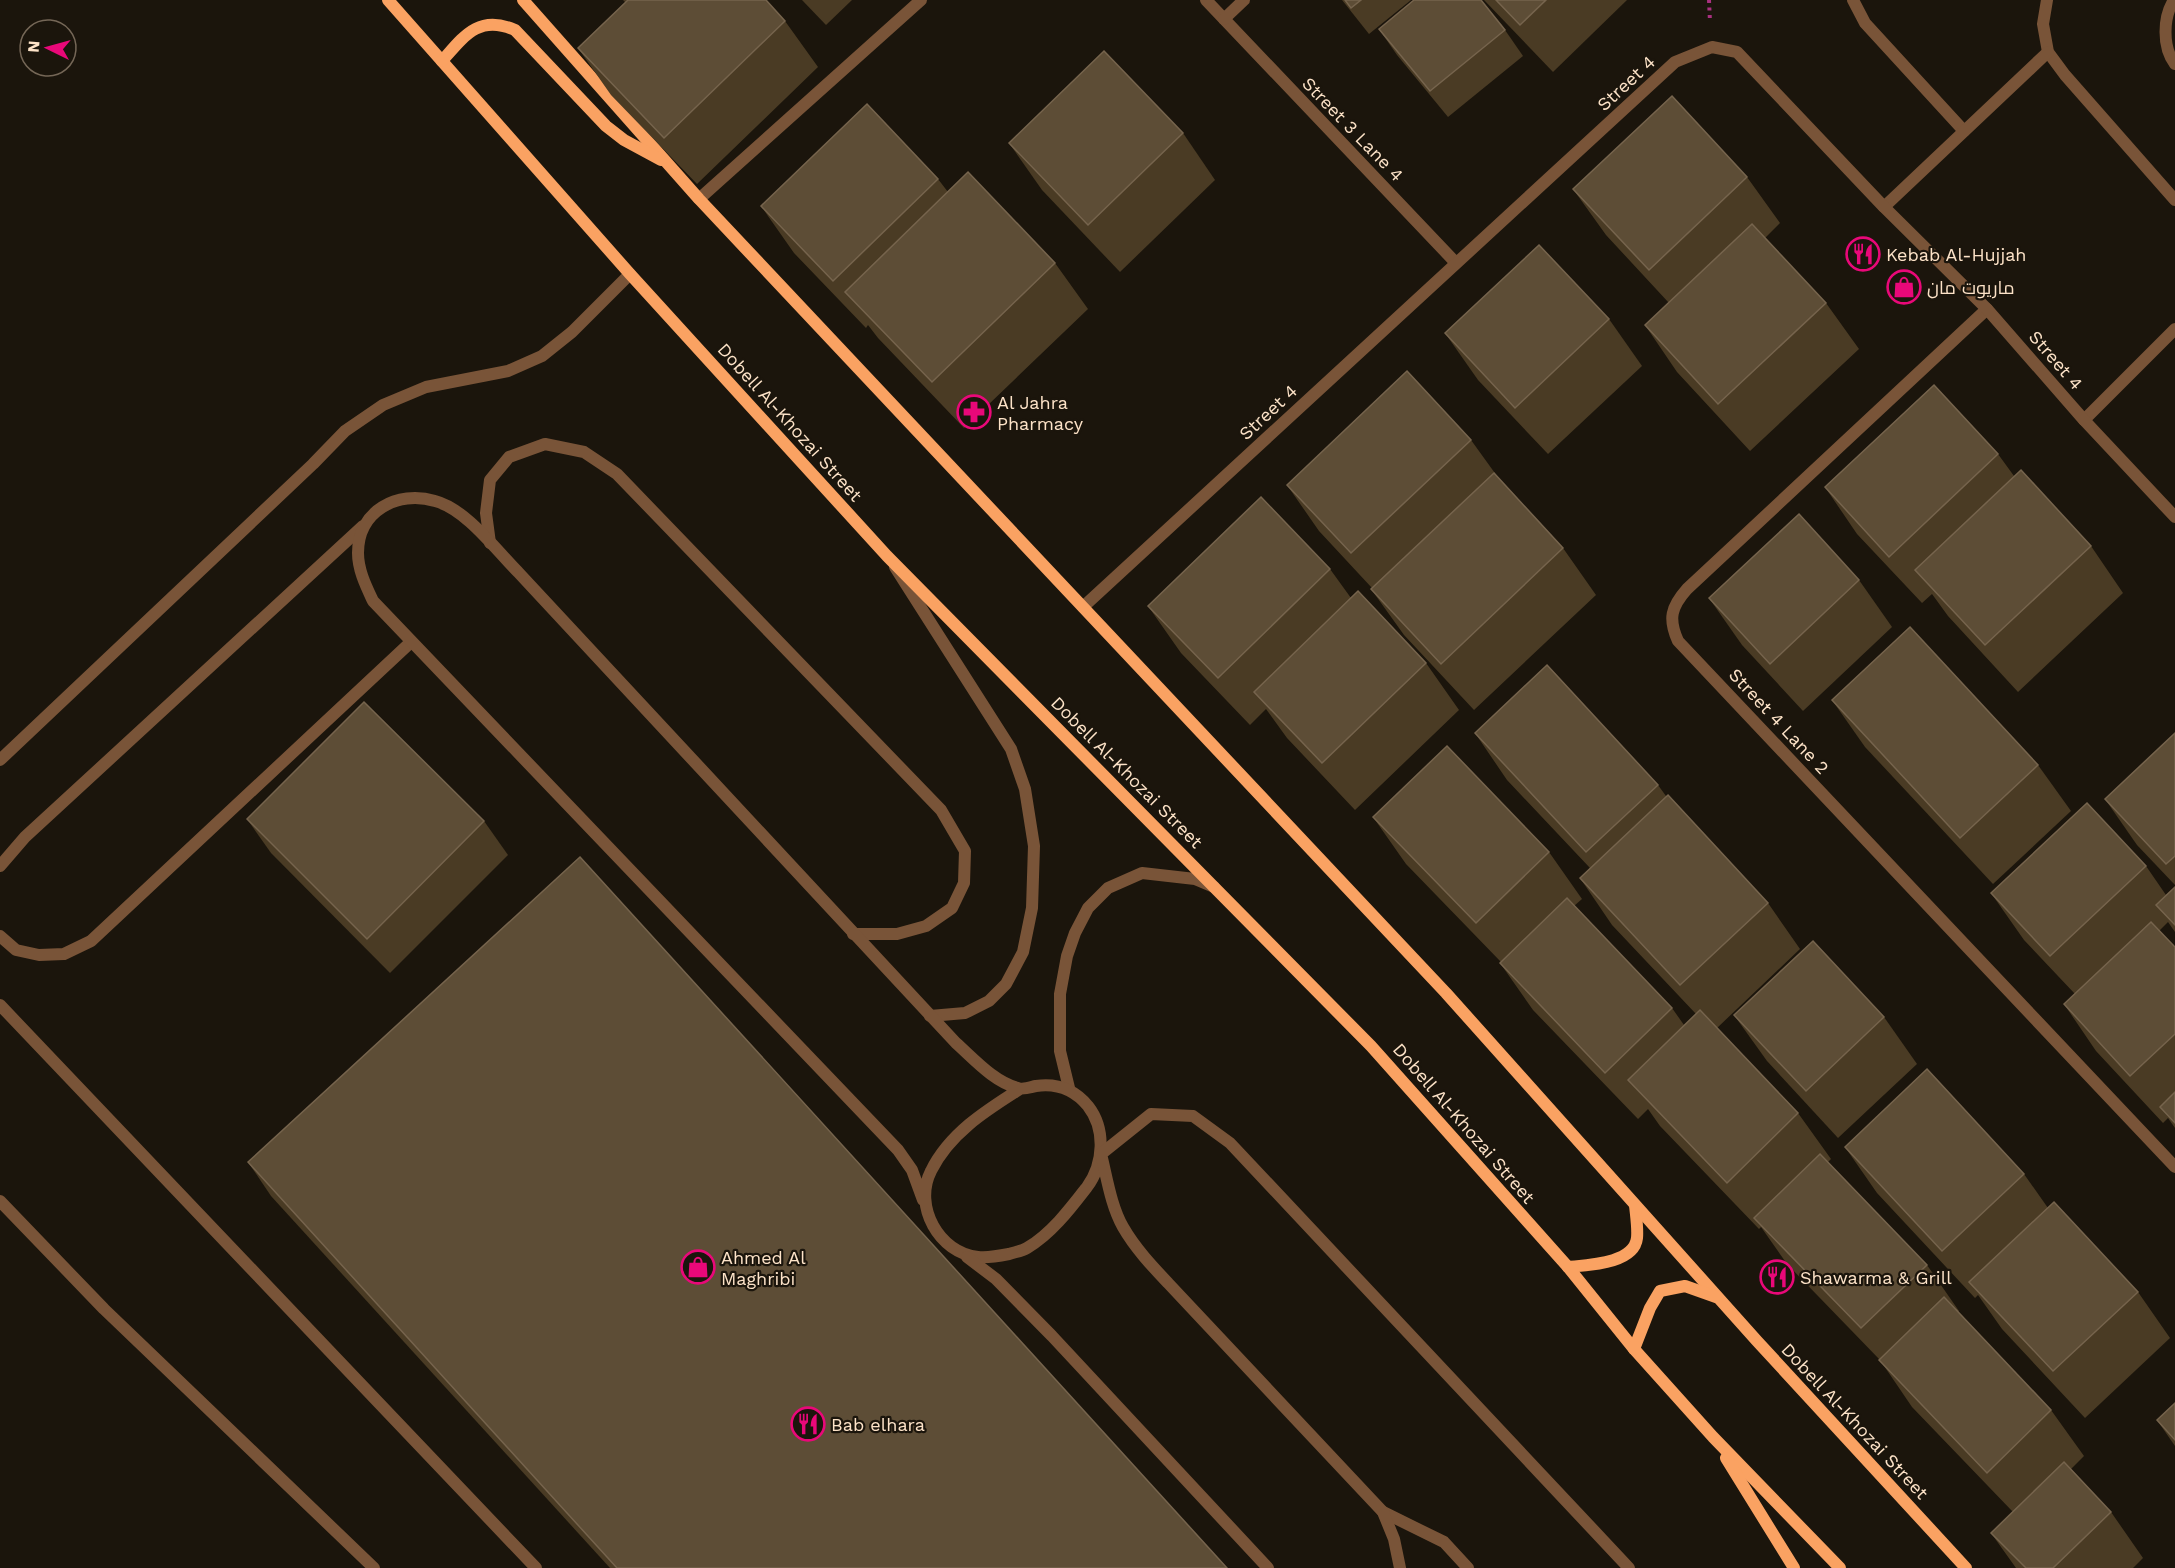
<svg xmlns="http://www.w3.org/2000/svg" width="2175" height="1568" font-family="'Work Sans',Cairo,sans-serif">
<style>
.lines{fill:none;stroke-linecap:round;stroke-linejoin:round}
.path{stroke:#a93080;stroke-width:4;stroke-dasharray:3 4.5;stroke-linecap:butt}
.lane{stroke:#795438;stroke-width:12}
.street{stroke:#795438;stroke-width:12}
.secondary{stroke:#faa262;stroke-width:12}
.wall{fill:#4a3b24}
.building{fill:#5d4d36;stroke:#76644d;stroke-width:1.5}
.labels{text-anchor:middle;dominant-baseline:central;stroke-width:4.5;stroke-linejoin:round;paint-order:stroke}
.street-label{font-size:18px;fill:#fde3c8;stroke:#1b150c}
.poi-label{font-size:18px;fill:#fde3c8;stroke:#1b150c;text-anchor:start}
</style>
<rect width="100%" height="100%" fill="#1b150c"/>
<g class="lines">
<polyline class="path" points="1709,0 1710,22"/>
<g class="lane">
<polyline points="1853,0 1865,23 1964,131"/>
<polyline points="2047,0 2043,24 2048,52 2065,75 2175,200"/>
<polyline points="699,199 921,0"/>
<polyline points="1884,207 2048,52"/>
<polyline points="2084,420 2175,329"/>
<polyline points="490,543 486,513 490,480 509,457 545,444 584,452 617,474 941,810 965,851 964,883 952,908 926,926 897,934 853,934"/>
<polyline points="895,567 1011,749 1025,789 1034,846 1032,908 1023,952 1006,984 989,1001 965,1013 930,1016"/>
<polyline points="0,760 313,464 345,431 383,405 426,387 508,371 542,356 572,332 630,274"/>
<polyline points="0,866 25,837 363,526"/>
<polyline points="0,936 16,950 39,955 64,954 91,941 411,642"/>
<polyline points="0,1005 536,1568"/>
<polyline points="1069,1088 1060,1051 1060,994 1067,956 1075,933 1088,908 1108,888 1142,873 1195,879 1214,887"/>
<path d="M923,1200l-11,-30 -14,-20 -525,-549c-7,-15 -15,-31 -15,-48 0,-42 39,-63 77,-52 31,8 61,49 83,71l438,471c18,16 38,39 62,45 5,2 13,-1 18,-2 21,-3 38,3 52,20 18,23 16,58 -1,81 -17,22 -36,47 -60,61 -5,3 -12,4 -18,6 -10,2 -21,4 -31,3 -39,-4 -65,-51 -47,-86 18,-37 54,-60 89,-82"/>
<polyline points="0,1201 104,1309 374,1568"/>
<polyline points="967,1257 996,1279 1052,1336 1268,1568"/>
<polyline points="1383,1512 1444,1542 1468,1568"/>
<path d="M1400,1568l-6,-29 -11,-27 -215,-229c-16,-17 -33,-35 -45,-56 -12,-21 -16,-49 -22,-73l50,-40 42,2 37,27 399,425"/>
</g>
<g class="street">
<polyline points="1206,0 1456,263"/>
<path d="M2174,0c-11,17 -12,47 1,64"/>
<polyline points="1224,19 1244,0"/>
<path d="M1987,309l-300,280c-16,18 -19,30 -9,52l497,526"/>
<polyline points="1083,607 1675,62 1712,47 1737,52 1884,207 1987,309 2084,420 2175,517"/>
</g>
<g class="secondary">
<polyline points="388,0 630,274 887,556 1371,1046 1568,1267 1634,1349 1713,1437 1840,1568"/>
<polyline points="523,0 699,199 1446,993 1757,1341 1966,1568"/>
<path d="M442,61c22,-25 37,-47 73,-31l91,96 18,14 37,20"/>
<path d="M1568,1267c19,-2 66,-3 69,-29 1,-10 -1,-22 -2,-33"/>
<polyline points="1634,1349 1650,1308 1660,1291 1685,1286 1716,1297"/>
<polyline points="1726,1458 1794,1568"/>
</g>
</g>
<g class="wall">
<polygon points="623,0 766,0 785,21 818,67 697,184 611,95 578,48 626,3"/>
<polygon points="802,0 852,0 826,25"/>
<polygon points="1342,0 1411,0 1369,34"/>
<polygon points="1484,0 1627,0 1553,72"/>
<polygon points="1379,29 1505,30 1523,56 1448,117 1397,55"/>
<polygon points="1183,133 1215,180 1120,272 1042,190 1009,143"/>
<polygon points="1747,177 1780,223 1765,238 1826,303 1859,349 1750,451 1677,372 1645,325 1669,303 1606,235 1573,189"/>
<polygon points="938,179 948,192 1055,263 1088,309 964,428 878,338 868,325 866,328 794,253 761,206"/>
<polygon points="1609,319 1642,366 1548,454 1478,380 1445,333"/>
<polygon points="1471,440 1497,476 1563,548 1596,595 1474,710 1404,635 1371,589 1372,588 1319,531 1287,485"/>
<polygon points="1998,454 2014,476 2091,546 2123,593 2018,692 1948,616 1932,594 1922,603 1857,534 1825,487"/>
<polygon points="1330,569 1351,598 1426,663 1459,710 1355,810 1287,738 1266,709 1250,725 1181,653 1148,606"/>
<polygon points="1859,580 1892,627 1803,711 1742,645 1709,598"/>
<polygon points="1832,700 2038,765 2071,811 1993,884 1865,747"/>
<polygon points="1475,733 1658,785 1666,796 1768,903 1800,949 1717,1028 1798,1113 1831,1159 1828,1162 1927,1265 1959,1311 1958,1312 2051,1410 2084,1456 2071,1469 2111,1512 2143,1558 2133,1568 2016,1568 1991,1533 2013,1512 1912,1407 1880,1360 1787,1264 1761,1227 1759,1229 1660,1126 1648,1109 1638,1119 1533,1010 1500,963 1501,962 1406,864 1373,817 1549,852 1582,899 1574,906 1672,1008 1684,1025 1696,1014 1612,925 1580,878 1590,868 1507,780"/>
<polygon points="2175,733 2175,885 2137,845 2105,799"/>
<polygon points="247,819 484,821 508,855 390,973 271,853"/>
<polygon points="2146,866 2166,895 2175,887 2175,932 2168,922 2159,931 2175,947 2175,1128 2168,1118 2163,1123 2096,1051 2064,1004 2075,994 2024,940 1991,893"/>
<polygon points="1734,1015 1884,1017 1917,1064 1838,1138 1767,1061"/>
<polygon points="1845,1147 2024,1174 2048,1208 2138,1292 2170,1338 2085,1418 2002,1329 1978,1295 1975,1298 1877,1193"/>
<polygon points="248,1162 1227,1568 610,1568 271,1196"/>
<polygon points="2175,1403 2175,1446 2157,1420"/>
</g>
<g class="building">
<polygon points="628,0 766,0 785,21 664,138 578,48"/>
<polygon points="1345,0 1361,0 1351,8"/>
<polygon points="1414,0 1481,0 1505,30 1430,91 1379,29"/>
<polygon points="1496,0 1546,0 1520,25"/>
<polygon points="1104,51 1183,133 1088,225 1009,143"/>
<polygon points="1672,96 1747,177 1649,270 1573,189"/>
<polygon points="867,104 938,179 833,281 761,206"/>
<polygon points="968,172 1055,263 932,382 845,292"/>
<polygon points="1752,224 1826,303 1718,404 1645,325"/>
<polygon points="1539,245 1609,319 1515,408 1445,333"/>
<polygon points="1407,371 1471,440 1351,553 1287,485"/>
<polygon points="1934,385 1998,454 1889,557 1825,487"/>
<polygon points="2021,470 2091,546 1985,645 1915,570"/>
<polygon points="1494,473 1563,548 1441,664 1371,589"/>
<polygon points="1261,497 1330,569 1218,678 1148,606"/>
<polygon points="1799,514 1859,580 1770,664 1709,598"/>
<polygon points="1358,591 1426,663 1322,763 1254,692"/>
<polygon points="1910,627 2038,765 1960,838 1832,700"/>
<polygon points="1547,665 1658,785 1586,852 1475,733"/>
<polygon points="364,702 484,821 367,939 247,819"/>
<polygon points="2175,733 2175,856 2166,864 2105,799"/>
<polygon points="1447,746 1549,852 1476,923 1373,817"/>
<polygon points="1668,795 1768,903 1680,985 1580,878"/>
<polygon points="2087,803 2146,866 2050,956 1991,893"/>
<polygon points="580,857 1227,1568 617,1568 248,1162"/>
<polygon points="2175,887 2175,925 2156,905"/>
<polygon points="1567,898 1672,1008 1605,1073 1500,963"/>
<polygon points="2151,922 2175,947 2175,1034 2130,1076 2064,1004"/>
<polygon points="1813,941 1884,1017 1806,1091 1734,1015"/>
<polygon points="1700,1010 1798,1113 1727,1183 1628,1080"/>
<polygon points="1927,1069 2024,1174 1942,1251 1845,1147"/>
<polygon points="2175,1092 2175,1123 2160,1107"/>
<polygon points="1820,1154 1927,1265 1861,1328 1754,1218"/>
<polygon points="2054,1202 2138,1292 2053,1371 1969,1282"/>
<polygon points="1944,1297 2051,1410 1987,1473 1879,1360"/>
<polygon points="2175,1403 2175,1440 2157,1420"/>
<polygon points="2064,1462 2111,1512 2053,1568 2026,1568 1991,1533"/>
</g>
<defs>
<symbol id="restaurant-ring" viewBox="-11 -11 22 22"><circle r="9.5" fill="#1b150c" stroke="#e90879" stroke-width="1.5"/><path d="M-5-6h1v4h1v-4h1v4h1v-4h1v5L-1.5 .5V6h-2V.5L-5-1ZM5-6V6H3V1.5H1.5Q1.5-4 5-6Z" fill="#e90879"/></symbol>
<symbol id="shop-ring" viewBox="-11 -11 22 22"><circle r="9.5" fill="#1b150c" stroke="#e90879" stroke-width="1.5"/><path d="M-5-2.5h2.3a2.7 3.5 0 0 1 5.4 0H5L5.5 6h-11ZM-1.5-2.5h3a1.5 2.3 0 0 0-3 0Z" fill="#e90879"/></symbol>
<symbol id="pharmacy-ring" viewBox="-11 -11 22 22"><circle r="9.5" fill="#1b150c" stroke="#e90879" stroke-width="1.5"/><path d="M-2-6h4v4h4v4h-4v4h-4v-4h-4v-4h4Z" fill="#e90879"/></symbol>
</defs>
<g fill-rule="evenodd">
<use href="#restaurant-ring" x="1844" y="235" width="38" height="38"/>
<use href="#shop-ring" x="1885" y="268" width="38" height="38"/>
<use href="#pharmacy-ring" x="955" y="393" width="38" height="38"/>
<use href="#shop-ring" x="679" y="1248" width="38" height="38"/>
<use href="#restaurant-ring" x="1758" y="1258" width="38" height="38"/>
<use href="#restaurant-ring" x="789" y="1405" width="38" height="38"/>
</g>
<g class="labels">
<g class="street-label">
<text transform="translate(1626 83) rotate(-43)">Street 4</text>
<text transform="translate(1353 129) rotate(46)">Street 3 Lane 4</text>
<text transform="translate(2056 360) rotate(49)">Street 4</text>
<text transform="translate(1268 412) rotate(-43)">Street 4</text>
<text transform="translate(790 422) rotate(48)">Dobell Al-Khozai Street</text>
<text transform="translate(1779 721) rotate(47)">Street 4 Lane 2</text>
<text transform="translate(1127 772) rotate(45)">Dobell Al-Khozai Street</text>
<text transform="translate(1464 1123) rotate(49)">Dobell Al-Khozai Street</text>
<text transform="translate(1855 1421) rotate(47)">Dobell Al-Khozai Street</text>
</g>
<g class="poi-label">
<text x="1886" y="254">Kebab Al-Hujjah</text>
<text x="1927" y="287">ماريوت مان</text>
<text x="997" y="402">Al Jahra<tspan x="997" dy="21">Pharmacy</tspan></text>
<text x="721" y="1257">Ahmed Al<tspan x="721" dy="21">Maghribi</tspan></text>
<text x="1800" y="1277">Shawarma &amp; Grill</text>
<text x="831" y="1424">Bab elhara</text>
</g>
</g>
<g transform="translate(48 48) rotate(275)"><circle r="28" fill="#1b150c" stroke="#756757" stroke-width="1.5"/>
<path d="M0-4.5L10 22L0 15L-10 22Z" fill="#e90879"/>
<text y="-9" font-size="16" font-weight="bold" text-anchor="middle" fill="#fde3c8">N</text>
</g>
</svg>
